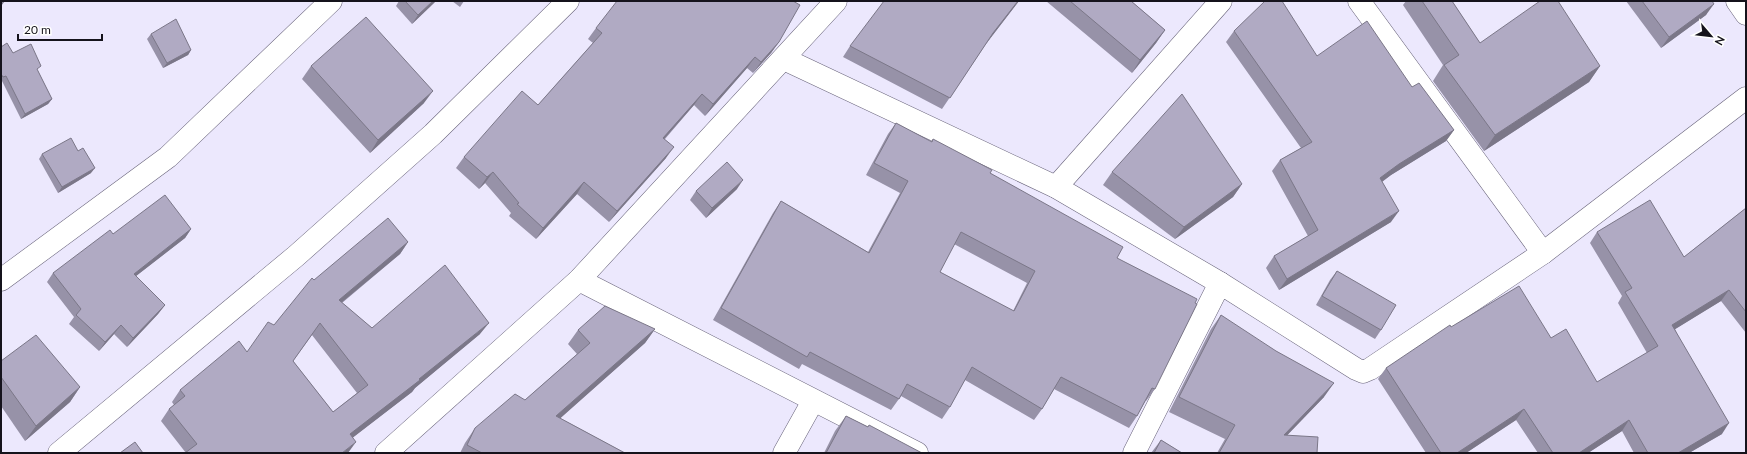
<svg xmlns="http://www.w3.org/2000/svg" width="1747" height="454" font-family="Lato,sans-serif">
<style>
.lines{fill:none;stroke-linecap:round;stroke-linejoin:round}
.minor-casing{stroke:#676279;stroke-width:23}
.minor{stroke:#fff;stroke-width:22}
.wall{fill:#9792a8;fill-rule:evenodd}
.shaded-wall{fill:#7b7788}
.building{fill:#b0aac3;stroke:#7b7788;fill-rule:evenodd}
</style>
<rect width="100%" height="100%" fill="#ece8fd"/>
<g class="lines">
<defs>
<g id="minor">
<polyline points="1359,1 1543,253"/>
<polyline points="1737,1 1746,14"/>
<polyline points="784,59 1056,187 1220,283"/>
<polyline points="1056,187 1221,1"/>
<polyline points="1,280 168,157 331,1"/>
<polyline points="579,280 917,453"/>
<polyline points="59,453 296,256 433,134 568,1"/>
<polyline points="386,453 579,280 836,1"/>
<polyline points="784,453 813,401"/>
<polyline points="1134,453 1220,283 1356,369 1363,372 1370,369 1543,253 1746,98"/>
</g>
</defs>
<use href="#minor" class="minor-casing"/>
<use href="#minor" class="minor"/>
</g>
<g class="wall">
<polygon points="399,1 436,1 412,24 396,6"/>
<polygon points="452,1 464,1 460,7"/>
<polygon points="1019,1 988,41 942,109 843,57 850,46"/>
<polygon points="1046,1 1131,1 1165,30 1156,43 1132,73"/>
<polygon points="1406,1 1452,1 1480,43 1600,66 1589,82 1484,151 1433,81 1443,65 1403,5"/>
<polygon points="1626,1 1712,1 1706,15 1661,48"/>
<polygon points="596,28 779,42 771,53 753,73 747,68 705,116 694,105 665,139 666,158 609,222 577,194 536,239 509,216 511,213 485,183 479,189 456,168 464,157 538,105 593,43 588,39"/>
<polygon points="1234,31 1317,56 1412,87 1454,130 1446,141 1391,175 1382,182 1391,222 1279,290 1266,268 1274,256 1308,236 1272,171 1280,160 1301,148 1226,42"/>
<polygon points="151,34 191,50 188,55 163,68 147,39"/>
<polygon points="1,47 13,53 38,71 52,99 48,104 21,119 2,81 1,82"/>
<polygon points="311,66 424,103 370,153 302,79"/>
<path d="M896,123l35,19 2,-3 57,34 127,85 38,131 -9,12v-1l-9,16 -8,12 -75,-39 -12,20 -8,11 -69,-40 -15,27 -8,12 -41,-23 -10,14 -89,-46 -3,5 -86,-49 60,-107 8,-12 87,51 32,-59 -34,-18 22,-41zM954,244l73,39 -14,28 -73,-39z"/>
<polygon points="78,151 91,173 58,193 39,159 42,154"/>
<polygon points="1112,172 1242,184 1233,197 1175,239 1103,185"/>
<polygon points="737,189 706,218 690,200 696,191"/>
<polygon points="1746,208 1746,333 1721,301 1675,329 1722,434 1689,453 1634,453 1622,431 1588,453 1538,453 1516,420 1466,453 1426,453 1378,379 1386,368 1451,327 1551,338 1597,382 1647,353 1618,303 1622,296 1590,243 1597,232 1684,257"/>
<polygon points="191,229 185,238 136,276 165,305 158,314 127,347 114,334 99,351 69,324 74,317 47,282 53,273 113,234"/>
<path d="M408,242l-8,12 -58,49 30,25 108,6 -65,54 -3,4 -59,45 -167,16 -25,-32 8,-12 5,-4 -2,-3 8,-12 67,-38 27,-27 40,-45zM312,335l45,58 -24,19 -40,-51z"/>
<polygon points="1337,271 1381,330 1375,339 1316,305 1330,280"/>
<polygon points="1221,315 1324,397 1287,435 1317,453 1217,453 1225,439 1169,412 1211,329"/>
<polygon points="655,329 645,343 560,418 625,453 460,453 465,443 475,428 525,400 577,354 568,344 578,330"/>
<polygon points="1,361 80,387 70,402 25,441 1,406"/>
<polygon points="846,416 922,453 824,453 835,431"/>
<polygon points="1161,440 1182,453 1151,453"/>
</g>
<g class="shaded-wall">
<polygon points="4,1 5,1 1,6 1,3"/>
<polygon points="433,1 436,1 412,24 418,15"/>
<polygon points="1018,1 1019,1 986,44 993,33"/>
<polygon points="1714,4 1706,15 1661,48 1669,37"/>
<polygon points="1165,30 1156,43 1132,73 1140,60"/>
<polygon points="779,42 771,53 753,73 761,62"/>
<polygon points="191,50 188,55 163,68 167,63"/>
<polygon points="755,57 747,68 705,116 713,104"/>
<polygon points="1600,66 1589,82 1484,151 1495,135"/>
<polygon points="433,91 424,103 370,153 378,140"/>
<polygon points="702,94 694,105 655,149 663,138"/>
<polygon points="52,99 48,104 21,119 25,114"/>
<polygon points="1454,130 1446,141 1391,175 1372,189 1380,178 1399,164"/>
<polygon points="674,147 666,158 609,222 617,211"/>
<polygon points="95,168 91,173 58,193 62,187"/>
<polygon points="493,172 485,183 479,189 487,177"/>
<polygon points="743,180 737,189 706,218 712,208"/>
<polygon points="584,182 577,194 536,239 543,228"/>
<polygon points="1242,184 1233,197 1175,239 1184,227"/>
<polygon points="1399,211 1391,222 1279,290 1287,279"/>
<polygon points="191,229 185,238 127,283 134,274"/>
<polygon points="408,242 400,254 330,312 339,300"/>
<polygon points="1729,290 1721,301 1664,336 1672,325"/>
<polygon points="165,305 158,314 127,347 133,338"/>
<polygon points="489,323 480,334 415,388 412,392 342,446 350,434"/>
<polygon points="121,325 114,334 99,351 105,342"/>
<polygon points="655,329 645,343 546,431 556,416"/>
<polygon points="1334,383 1324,397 1274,449 1284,435"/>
<polygon points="80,387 70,402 25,441 36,426"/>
<polygon points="1524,409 1516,420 1466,453 1457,453"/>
<polygon points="1629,420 1622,431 1588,453 1579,453"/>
<polygon points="1729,423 1722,434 1689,453 1678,453"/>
<polygon points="356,442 348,453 342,453"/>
</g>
<g class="building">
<polygon points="405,1 433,1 418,15"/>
<polygon points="617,1 793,1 800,5 779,42 761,62 755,57 713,104 702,94 663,138 674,147 617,211 584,182 543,228 517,204 519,203 493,172 487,177 464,157 522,91 538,105 602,33 596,28"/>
<polygon points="884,1 1018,1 993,33 950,98 850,46"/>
<polygon points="1070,1 1131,1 1165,30 1140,60"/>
<polygon points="1265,1 1282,1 1317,56 1367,21 1412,87 1419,83 1454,130 1399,164 1380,178 1399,211 1287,279 1274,256 1318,230 1280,160 1312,142 1234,31"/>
<polygon points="1422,1 1452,1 1480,43 1540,1 1558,1 1600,66 1495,135 1444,65 1459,55"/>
<polygon points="1642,1 1712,1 1714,4 1669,37"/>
<polygon points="366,17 433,91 378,140 311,66"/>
<polygon points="176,19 191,50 167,63 151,34"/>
<polygon points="7,43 13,53 31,44 41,66 37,69 52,99 25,114 6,76 3,77 1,74 1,47"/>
<polygon points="1182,94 1242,184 1184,227 1112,172"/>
<path d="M896,123l36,19 1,-3 59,31 -2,3 133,74 -6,11 80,41 -2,4 2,1 -42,85 -3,-1 -15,28 -76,-39 -19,32 -70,-42 -22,40 -43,-23 -8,15 -89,-47 -3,5 -86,-49 60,-107 88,52 39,-72 -34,-18zM961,232l74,39 -21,40 -74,-39z"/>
<polygon points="71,138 78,151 83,148 95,168 62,187 42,154"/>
<polygon points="727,162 743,180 712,208 696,191"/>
<polygon points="165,195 191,229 134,274 165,305 133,338 121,325 105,342 76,315 81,309 53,273 110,230 113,234"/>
<polygon points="1650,200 1684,257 1746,208 1746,312 1729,290 1672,325 1729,423 1678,453 1648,453 1629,420 1579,453 1553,453 1524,409 1457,453 1441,453 1386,368 1450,325 1451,327 1519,286 1551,338 1566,329 1597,382 1658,346 1625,292 1632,288 1597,232"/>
<path d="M388,218l20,24 -69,58 33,28 73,-63 44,58 -70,56 1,1 -70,54 6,8 -14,11h-157l12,-9 -28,-35 16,-13 -5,-6 59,-49 8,11 21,-30 6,3 38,-47 2,2zM320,323l48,62 -35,27 -40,-51z"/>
<polygon points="1337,271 1396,305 1381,330 1322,296"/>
<polygon points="605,306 655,329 556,416 625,453 482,453 467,445 475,428 515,394 525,400 590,343 578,330"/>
<polygon points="1221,315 1276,351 1334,383 1284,435 1318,437 1317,453 1219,453 1235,425 1179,397"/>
<polygon points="36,335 80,387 36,426 1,377 1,361"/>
<polygon points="846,416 868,427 869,425 922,453 826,453"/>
<polygon points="1161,440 1182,453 1154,453"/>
<polygon points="135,442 143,453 120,453"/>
</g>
<rect width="1747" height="454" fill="none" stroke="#15131c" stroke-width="4"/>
<g transform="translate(1711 36) rotate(118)" stroke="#ffffff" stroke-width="3" paint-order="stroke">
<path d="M0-3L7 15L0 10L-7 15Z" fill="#15131c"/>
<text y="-6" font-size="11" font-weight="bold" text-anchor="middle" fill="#15131c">N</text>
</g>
<path d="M18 34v6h84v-6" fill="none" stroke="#15131c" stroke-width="2"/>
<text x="24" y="34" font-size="12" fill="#15131c" stroke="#ffffff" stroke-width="3" paint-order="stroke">20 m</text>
</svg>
